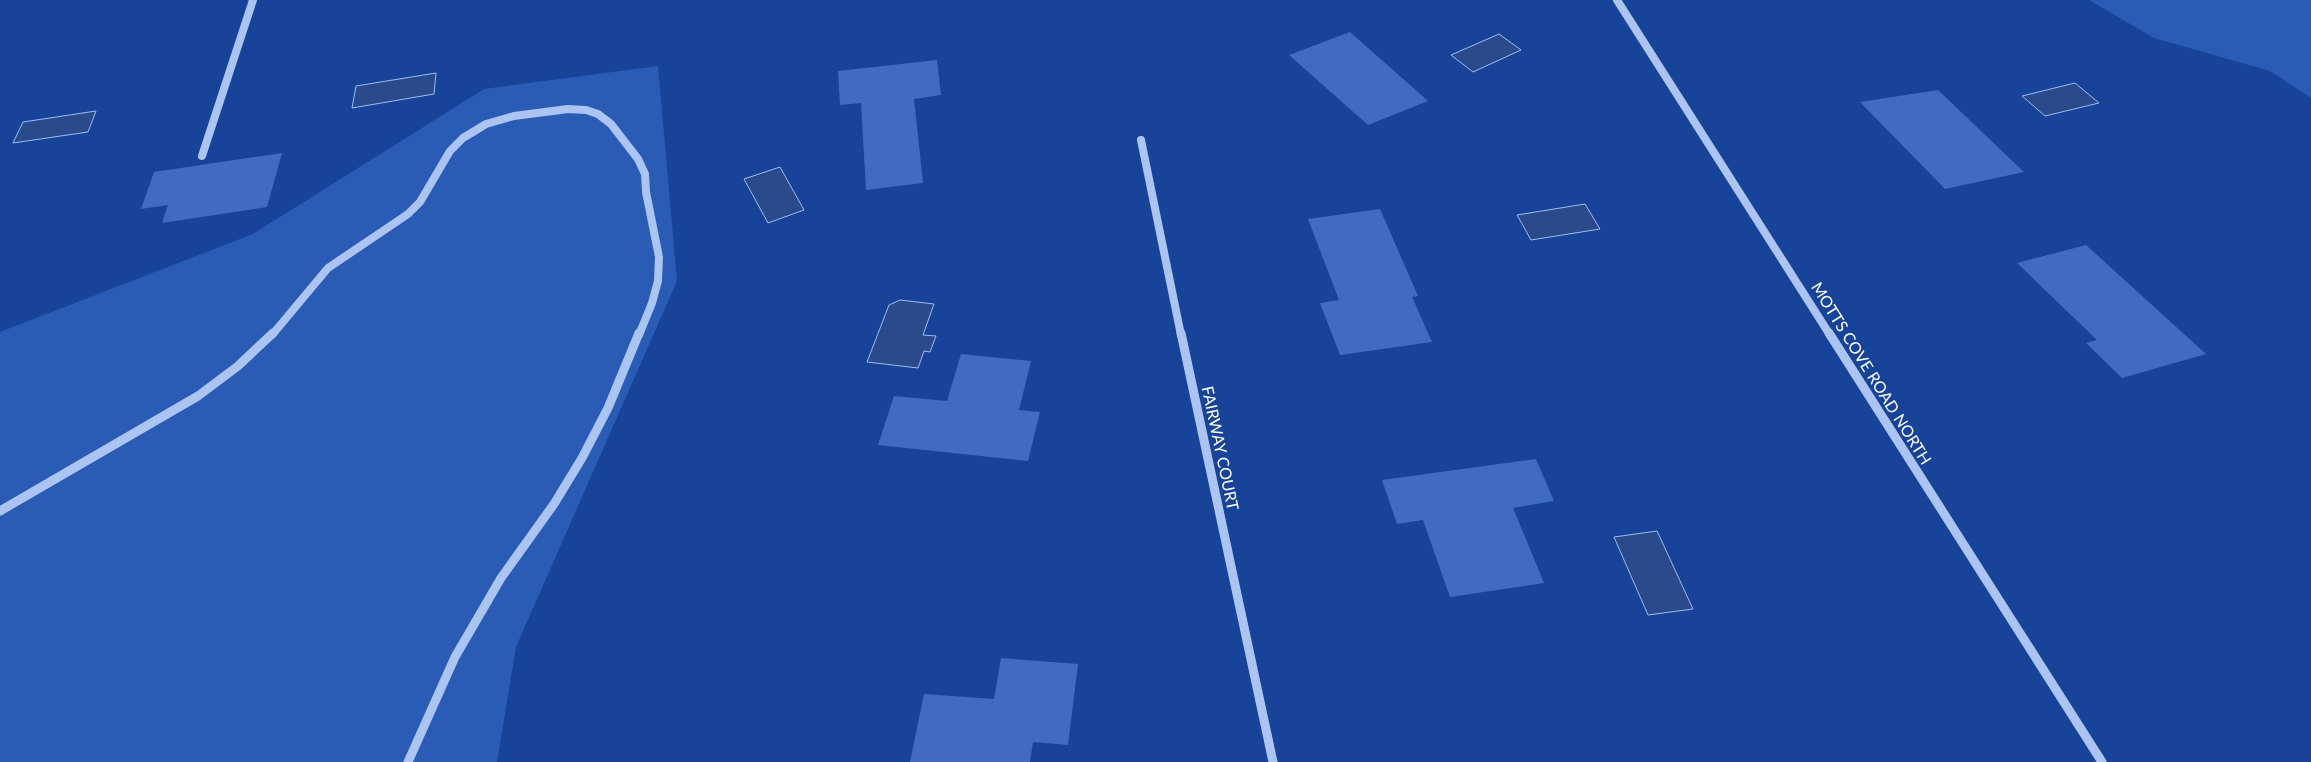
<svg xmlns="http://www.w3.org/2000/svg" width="2311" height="762" font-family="Lato,sans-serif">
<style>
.green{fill:#2a5cb6}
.water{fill:#2a4a8b;stroke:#9dbdf4}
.building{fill:#3f6cc0}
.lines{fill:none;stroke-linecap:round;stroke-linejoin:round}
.minor-far1{stroke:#abc4f2;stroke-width:8}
.minor{stroke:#abc4f2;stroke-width:9}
.labels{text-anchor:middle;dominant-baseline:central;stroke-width:5;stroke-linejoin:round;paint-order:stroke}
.street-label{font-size:16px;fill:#fff;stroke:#174399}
</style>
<rect width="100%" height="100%" fill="#174399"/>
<g class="green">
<polygon points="2089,0 2311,0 2311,98 2270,71 2154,38"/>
<polygon points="658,66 677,281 516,647 497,762 0,762 0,332 253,234 484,89"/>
</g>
<g class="water">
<polygon points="1499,34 1521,50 1473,72 1451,55"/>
<polygon points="436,73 434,94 352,108 356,86"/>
<polygon points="2075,83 2099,103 2045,116 2022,96"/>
<polygon points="96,111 88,132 13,143 23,122"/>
<polygon points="780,167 804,210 768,223 744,179"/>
<polygon points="1585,204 1600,229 1531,240 1517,215"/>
<polygon points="900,300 934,304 923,335 936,336 930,352 924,351 918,368 867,362 889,305"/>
<polygon points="1657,531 1693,609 1648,615 1614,537"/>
</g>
<g class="building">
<polygon points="1350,32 1428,101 1368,125 1289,55"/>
<polygon points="937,60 941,95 914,99 923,183 866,190 861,103 840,105 838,71"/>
<polygon points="1938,90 2024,172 1945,189 1860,102"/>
<polygon points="282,153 267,207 162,223 168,205 141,209 154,172"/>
<polygon points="1380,209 1418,296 1412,297 1432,342 1340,355 1320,303 1339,300 1308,219"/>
<polygon points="2086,245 2206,354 2122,378 2086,343 2097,340 2017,263"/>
<polygon points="961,354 1031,361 1019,410 1040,412 1028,461 878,445 894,396 947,401"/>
<polygon points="1536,459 1554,501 1513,508 1544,583 1450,597 1423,520 1397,524 1382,480"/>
<polygon points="1001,658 1078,664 1068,745 1033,742 1030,762 910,762 924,694 994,699"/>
</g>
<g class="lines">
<g class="minor-far1">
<polyline points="1617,0 1830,335"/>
<polyline points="1141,140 1181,335"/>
<polyline points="202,156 253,0"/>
<polyline points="272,335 328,268 408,214 420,202 450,151 463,138 486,124 514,116 568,109 586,110 598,114 611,124 638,159 645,174 646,192 659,257 658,281 652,303 639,335"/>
</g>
<g class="minor">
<polyline points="1181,333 1273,762"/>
<polyline points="1829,333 2102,762"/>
<polyline points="0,511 198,396 238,366 273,333"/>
<polyline points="408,762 455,657 501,578 554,504 582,458 608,408 639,333"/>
</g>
</g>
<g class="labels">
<g class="street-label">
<text transform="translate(1872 373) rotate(58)">MOTTS COVE ROAD NORTH</text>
<text transform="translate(1221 448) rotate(78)">FAIRWAY COURT</text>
</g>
</g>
</svg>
